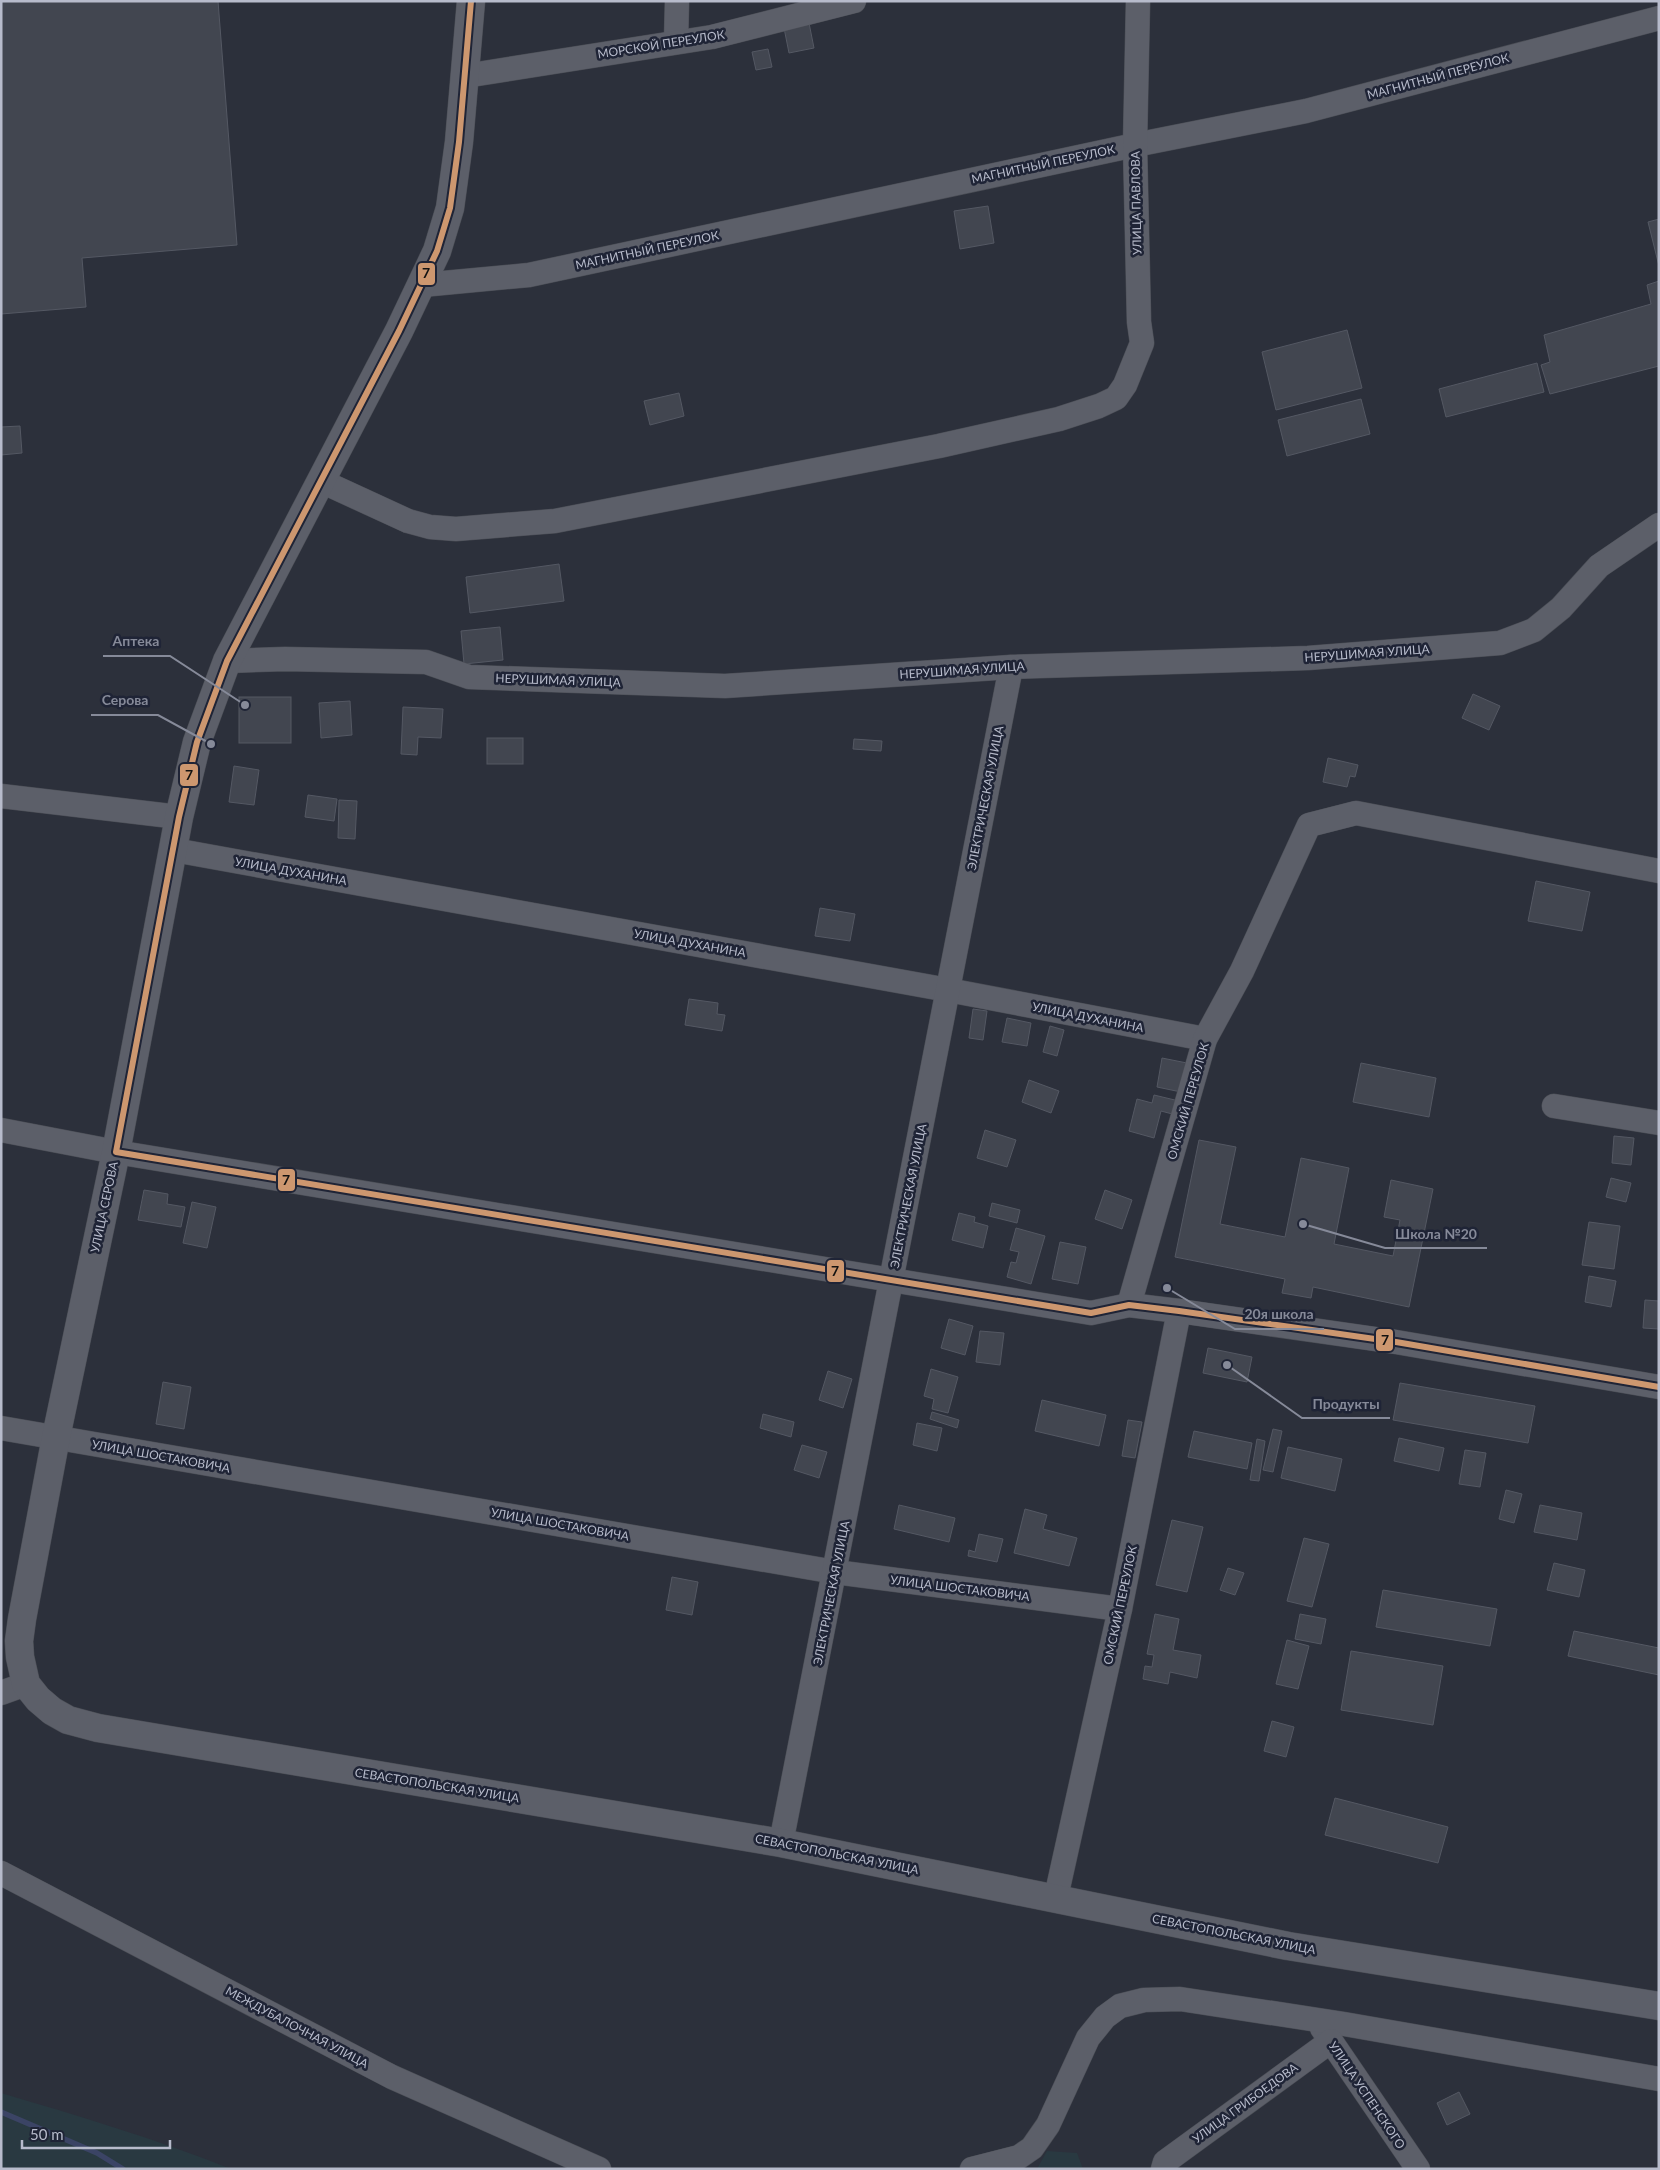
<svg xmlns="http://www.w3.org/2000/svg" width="1660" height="2170" font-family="Lato,sans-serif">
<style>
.green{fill:#293941}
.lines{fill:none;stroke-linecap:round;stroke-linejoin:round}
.stream{stroke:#3b4465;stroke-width:5.5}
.building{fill:#424650;stroke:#545863}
.minor-casing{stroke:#4a4d55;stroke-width:25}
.tertiary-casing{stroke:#4a4d55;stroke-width:29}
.minor{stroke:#5c5f69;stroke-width:24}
.tertiary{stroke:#5c5f69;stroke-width:28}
.bus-1-casing{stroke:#1f2436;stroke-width:10}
.bus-1{stroke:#cd976f;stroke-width:6}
.labels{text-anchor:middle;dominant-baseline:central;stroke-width:5;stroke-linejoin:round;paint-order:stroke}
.street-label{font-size:12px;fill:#b7bbcb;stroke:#1f2436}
.leader{fill:none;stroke:#868a99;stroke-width:2}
.callout-dot{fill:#868a99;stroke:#1f2436;stroke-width:2}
.callout-label{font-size:14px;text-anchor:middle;font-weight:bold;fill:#868a99;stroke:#1f2436;stroke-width:5;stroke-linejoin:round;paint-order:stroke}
.line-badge{stroke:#1f2436;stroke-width:2}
.pale-badge-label{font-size:14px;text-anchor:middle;font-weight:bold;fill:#111}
</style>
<rect width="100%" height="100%" fill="#2c303b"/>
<g class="green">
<path d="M1,2093c78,23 155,46 230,76h-230z"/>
<polygon points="1047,2151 1077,2153 1083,2169 1037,2169"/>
</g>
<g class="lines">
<polyline class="stream" points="1,2112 97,2153 123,2169"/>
</g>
<g class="building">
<polygon points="11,1 218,1 237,245 82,258 86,307 1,314 1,2"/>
<polygon points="809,23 814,48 789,53 784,28"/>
<polygon points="768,49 772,67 756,70 752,52"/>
<polygon points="988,206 994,243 960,249 954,211"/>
<polygon points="1659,219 1659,266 1648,222"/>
<polygon points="1659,281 1659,366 1550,394 1541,365 1550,362 1544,335 1651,304 1647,285"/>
<polygon points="1347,330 1362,388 1276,410 1262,352"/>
<polygon points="1537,363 1544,392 1446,417 1439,389"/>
<polygon points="679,393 684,416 650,425 644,401"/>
<polygon points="1361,399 1370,434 1287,456 1278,420"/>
<polygon points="20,426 22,453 1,455 1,427"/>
<polygon points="559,564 564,601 470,613 466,577"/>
<polygon points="500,627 503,660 464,664 461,631"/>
<polygon points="1473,694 1500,706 1489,730 1462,718"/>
<rect x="239" y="697" width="52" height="46"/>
<polygon points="350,701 352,735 321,738 319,703"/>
<polygon points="403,707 443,709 441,738 418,737 417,755 401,754"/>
<rect x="487" y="738" width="36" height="26"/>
<polygon points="854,739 882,741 881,751 853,749"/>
<polygon points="1328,758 1358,765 1355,777 1350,776 1347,787 1323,782"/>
<polygon points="234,766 259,770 254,805 229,802"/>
<polygon points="308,795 337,799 334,821 305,817"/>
<polygon points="339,800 357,801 355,839 338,838"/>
<polygon points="1536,881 1590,892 1582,931 1528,921"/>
<polygon points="820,908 855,914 850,941 815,936"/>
<polygon points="689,999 718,1003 717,1014 725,1015 722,1031 685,1025"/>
<polygon points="973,1009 987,1011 983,1040 969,1038"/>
<polygon points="1007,1018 1031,1023 1027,1046 1002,1042"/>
<polygon points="1050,1026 1064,1030 1057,1056 1043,1052"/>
<polygon points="1162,1058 1187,1063 1181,1092 1157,1087"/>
<polygon points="1361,1063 1436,1078 1429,1117 1353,1102"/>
<polygon points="1029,1080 1059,1091 1051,1113 1022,1102"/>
<polygon points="1154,1095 1179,1101 1176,1115 1161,1111 1154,1138 1129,1131 1137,1099 1152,1103"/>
<polygon points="985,1130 1016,1140 1007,1167 977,1158"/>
<polygon points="1614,1136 1634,1138 1631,1165 1612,1163"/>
<polygon points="1199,1140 1236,1147 1220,1224 1285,1237 1301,1158 1349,1168 1334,1244 1393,1256 1400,1220 1384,1217 1391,1180 1433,1189 1409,1307 1313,1287 1311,1298 1282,1293 1285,1279 1175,1257"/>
<polygon points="1611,1178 1631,1183 1626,1202 1606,1197"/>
<polygon points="144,1190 168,1194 167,1204 185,1207 181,1227 138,1220"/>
<polygon points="1105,1190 1132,1200 1122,1229 1095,1219"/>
<polygon points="192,1202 216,1207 207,1248 183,1243"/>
<polygon points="992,1203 1020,1210 1017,1223 989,1216"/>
<polygon points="959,1213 975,1217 974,1222 988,1226 983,1248 952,1240"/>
<polygon points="1589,1222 1620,1226 1614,1269 1582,1265"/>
<polygon points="1016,1228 1045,1236 1031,1284 1007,1277 1011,1262 1016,1263 1019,1252 1010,1250"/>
<polygon points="1060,1242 1086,1247 1078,1284 1052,1279"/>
<polygon points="1589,1276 1616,1281 1611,1307 1585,1302"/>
<polygon points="1645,1300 1659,1301 1659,1329 1643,1328"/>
<polygon points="949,1319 973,1326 965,1355 941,1348"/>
<polygon points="980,1331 1004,1333 1000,1365 976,1362"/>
<polygon points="1208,1348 1252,1357 1247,1382 1203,1373"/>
<polygon points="931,1369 958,1377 948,1413 932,1409 934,1399 924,1396"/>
<polygon points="828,1371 852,1379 843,1408 819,1400"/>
<polygon points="163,1382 191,1387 184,1429 156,1424"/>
<polygon points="1400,1383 1535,1406 1528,1443 1393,1420"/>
<polygon points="1042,1400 1106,1415 1099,1446 1035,1431"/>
<polygon points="932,1412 959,1420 957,1428 930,1419"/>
<polygon points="763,1414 794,1422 791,1437 760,1428"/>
<polygon points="1128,1420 1142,1422 1135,1458 1122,1456"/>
<polygon points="917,1423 942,1428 937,1451 913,1445"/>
<polygon points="1273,1429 1282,1431 1273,1472 1263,1470"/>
<polygon points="1194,1431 1252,1443 1247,1469 1188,1457"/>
<polygon points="1399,1438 1444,1448 1439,1471 1394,1461"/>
<polygon points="1257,1439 1265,1441 1259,1481 1250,1480"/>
<polygon points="802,1445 827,1452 819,1478 794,1470"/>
<polygon points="1288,1447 1342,1459 1335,1491 1281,1478"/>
<polygon points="1465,1450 1486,1453 1480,1487 1459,1484"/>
<polygon points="1506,1490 1522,1494 1514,1523 1499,1519"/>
<polygon points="899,1505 955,1518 949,1542 894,1529"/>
<polygon points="1540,1505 1582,1513 1577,1540 1534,1532"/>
<polygon points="1025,1509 1047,1515 1043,1529 1077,1538 1069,1566 1014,1553"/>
<polygon points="1172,1520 1203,1527 1187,1592 1156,1585"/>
<polygon points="979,1534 1003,1539 997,1562 968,1556 969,1550 975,1552"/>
<polygon points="1304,1538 1329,1544 1312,1607 1287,1601"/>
<polygon points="1554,1563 1585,1570 1579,1597 1547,1590"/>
<polygon points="1228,1568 1244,1573 1235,1595 1220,1590"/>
<polygon points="672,1577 698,1582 692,1615 666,1610"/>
<polygon points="1383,1590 1497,1609 1490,1646 1376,1627"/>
<polygon points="1155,1614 1179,1619 1173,1650 1201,1655 1197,1678 1170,1672 1168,1684 1143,1679 1145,1666 1152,1667 1154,1655 1147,1654"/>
<polygon points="1300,1614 1326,1619 1321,1644 1295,1639"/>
<polygon points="1574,1631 1659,1648 1659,1675 1568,1656"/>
<polygon points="1287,1640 1309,1646 1298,1689 1276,1684"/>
<polygon points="1351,1651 1443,1666 1433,1725 1341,1710"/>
<polygon points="1272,1721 1294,1727 1286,1757 1264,1751"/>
<polygon points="1335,1798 1448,1827 1438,1863 1325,1835"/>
<polygon points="1459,2092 1470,2114 1447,2125 1437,2103"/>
</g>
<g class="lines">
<defs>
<g id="minor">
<polyline points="676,42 677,1"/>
<polyline points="465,76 712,37 854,1"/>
<polyline points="422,285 529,275 1135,145 1306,111 1659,18"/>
<polyline points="321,481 408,521 430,527 456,529 555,521 939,446 1059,419 1099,406 1116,398 1125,385 1142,343 1139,322 1135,145 1138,1"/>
<polyline points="227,661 285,659 426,662 469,677 725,686 1011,667 1308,658 1500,643 1534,630 1561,608 1599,566 1659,525"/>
<polyline points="1,796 179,817"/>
<polyline points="174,850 948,990 1205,1039"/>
<polyline points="1554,1106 1659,1123"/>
<polyline points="1,1130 116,1152 1091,1313 1129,1305 1179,1311 1396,1342 1659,1387"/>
<polyline points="1129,1305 1205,1039 1242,971 1309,825 1356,813 1659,871"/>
<polyline points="1,1428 835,1572 1120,1609"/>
<polyline points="1,1693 26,1684"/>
<polyline points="781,1843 1011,667"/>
<polyline points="1,1873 392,2077 599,2169"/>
<polyline points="1056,1897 1120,1609 1179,1311"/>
<polyline points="1322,2028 1418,2169"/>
<polyline points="972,2169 1019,2157 1032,2148 1048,2125 1088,2038 1105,2017 1120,2006 1144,2000 1180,1999 1344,2024 1659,2079"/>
<polyline points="1163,2169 1165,2162 1331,2041"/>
</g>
<polyline id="tertiary" points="471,1 459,142 450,208 437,251 399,331 227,661 197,742 179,817 116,1152 56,1437 22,1619 19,1641 20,1657 26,1684 38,1699 52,1711 68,1720 98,1728 781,1843 1288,1946 1659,2006"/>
</defs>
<use href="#minor" class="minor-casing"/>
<use href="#tertiary" class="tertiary-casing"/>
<use href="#minor" class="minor"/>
<use href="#tertiary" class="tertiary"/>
<defs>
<polyline id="bus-1" points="471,1 459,142 450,208 437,251 399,331 227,661 197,742 179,817 116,1152 1091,1313 1129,1305 1179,1311 1396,1342 1659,1387"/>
</defs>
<use href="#bus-1" class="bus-1-casing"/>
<use href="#bus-1" class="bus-1"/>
</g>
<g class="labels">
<g class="street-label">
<text transform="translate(661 44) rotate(-9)">МОРСКОЙ ПЕРЕУЛОК</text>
<text transform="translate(1438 76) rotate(-15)">МАГНИТНЫЙ ПЕРЕУЛОК</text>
<text transform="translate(1043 164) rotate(-12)">МАГНИТНЫЙ ПЕРЕУЛОК</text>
<text transform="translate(1136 203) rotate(-91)">УЛИЦА ПАВЛОВА</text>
<text transform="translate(647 250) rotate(-12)">МАГНИТНЫЙ ПЕРЕУЛОК</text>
<text transform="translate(1367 653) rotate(-4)">НЕРУШИМАЯ УЛИЦА</text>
<text transform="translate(962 670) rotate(-4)">НЕРУШИМАЯ УЛИЦА</text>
<text transform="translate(558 680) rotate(2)">НЕРУШИМАЯ УЛИЦА</text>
<text transform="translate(985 798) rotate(-79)">ЭЛЕКТРИЧЕСКАЯ УЛИЦА</text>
<text transform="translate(291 871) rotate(10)">УЛИЦА ДУХАНИНА</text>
<text transform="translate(690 943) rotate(10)">УЛИЦА ДУХАНИНА</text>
<text transform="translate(1088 1017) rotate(11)">УЛИЦА ДУХАНИНА</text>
<text transform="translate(1188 1101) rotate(-74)">ОМСКИЙ ПЕРЕУЛОК</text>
<text transform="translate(908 1196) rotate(-79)">ЭЛЕКТРИЧЕСКАЯ УЛИЦА</text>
<text transform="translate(104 1207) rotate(-78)">УЛИЦА СЕРОВА</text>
<text transform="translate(161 1456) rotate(10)">УЛИЦА ШОСТАКОВИЧА</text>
<text transform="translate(560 1524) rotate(10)">УЛИЦА ШОСТАКОВИЧА</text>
<text transform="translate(960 1588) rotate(7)">УЛИЦА ШОСТАКОВИЧА</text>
<text transform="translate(831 1593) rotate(-79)">ЭЛЕКТРИЧЕСКАЯ УЛИЦА</text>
<text transform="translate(1120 1605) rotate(-78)">ОМСКИЙ ПЕРЕУЛОК</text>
<text transform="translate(437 1785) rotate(9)">СЕВАСТОПОЛЬСКАЯ УЛИЦА</text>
<text transform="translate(837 1854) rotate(11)">СЕВАСТОПОЛЬСКАЯ УЛИЦА</text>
<text transform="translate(1234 1934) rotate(11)">СЕВАСТОПОЛЬСКАЯ УЛИЦА</text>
<text transform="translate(297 2027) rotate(28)">МЕЖДУБАЛОЧНАЯ УЛИЦА</text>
<text transform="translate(1367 2095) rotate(56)">УЛИЦА УСПЕНСКОГО</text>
<text transform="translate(1245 2103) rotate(-36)">УЛИЦА ГРИБОЕДОВА</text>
</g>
</g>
<path class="leader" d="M245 705L170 656H103M211 744L158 715H91M1303 1224L1385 1248H1487M1167 1288L1235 1329H1324M1227 1365L1302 1418H1390"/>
<g class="callout-dot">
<circle cx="245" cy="705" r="5"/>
<circle cx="211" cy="744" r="5"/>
<circle cx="1303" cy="1224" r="5"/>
<circle cx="1167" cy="1288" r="5"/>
<circle cx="1227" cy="1365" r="5"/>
</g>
<g class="callout-label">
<text x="136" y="646">Аптека</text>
<text x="125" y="705">Серова</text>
<text x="1436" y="1239">Школа №20</text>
<text x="1279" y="1319">20я школа</text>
<text x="1346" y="1409">Продукты</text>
</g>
<g class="line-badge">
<rect x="417" y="262" width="19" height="24" rx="5" fill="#cd976f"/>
<rect x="179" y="763" width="20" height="24" rx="5" fill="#cd976f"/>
<rect x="277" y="1168" width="19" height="24" rx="5" fill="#cd976f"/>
<rect x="826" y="1259" width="19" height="24" rx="5" fill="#cd976f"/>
<rect x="1375" y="1328" width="19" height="24" rx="5" fill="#cd976f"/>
</g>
<g class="pale-badge-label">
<text x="426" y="278">7</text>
<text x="189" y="780">7</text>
<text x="286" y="1185">7</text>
<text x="835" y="1276">7</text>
<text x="1385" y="1345">7</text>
</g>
<rect width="1660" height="2170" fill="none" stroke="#b7bbcb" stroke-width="5"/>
<path d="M22 2140v8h148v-8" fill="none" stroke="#b7bbcb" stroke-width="2.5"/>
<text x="30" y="2140" font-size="15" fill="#b7bbcb" stroke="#1f2436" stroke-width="4" paint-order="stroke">50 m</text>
</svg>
